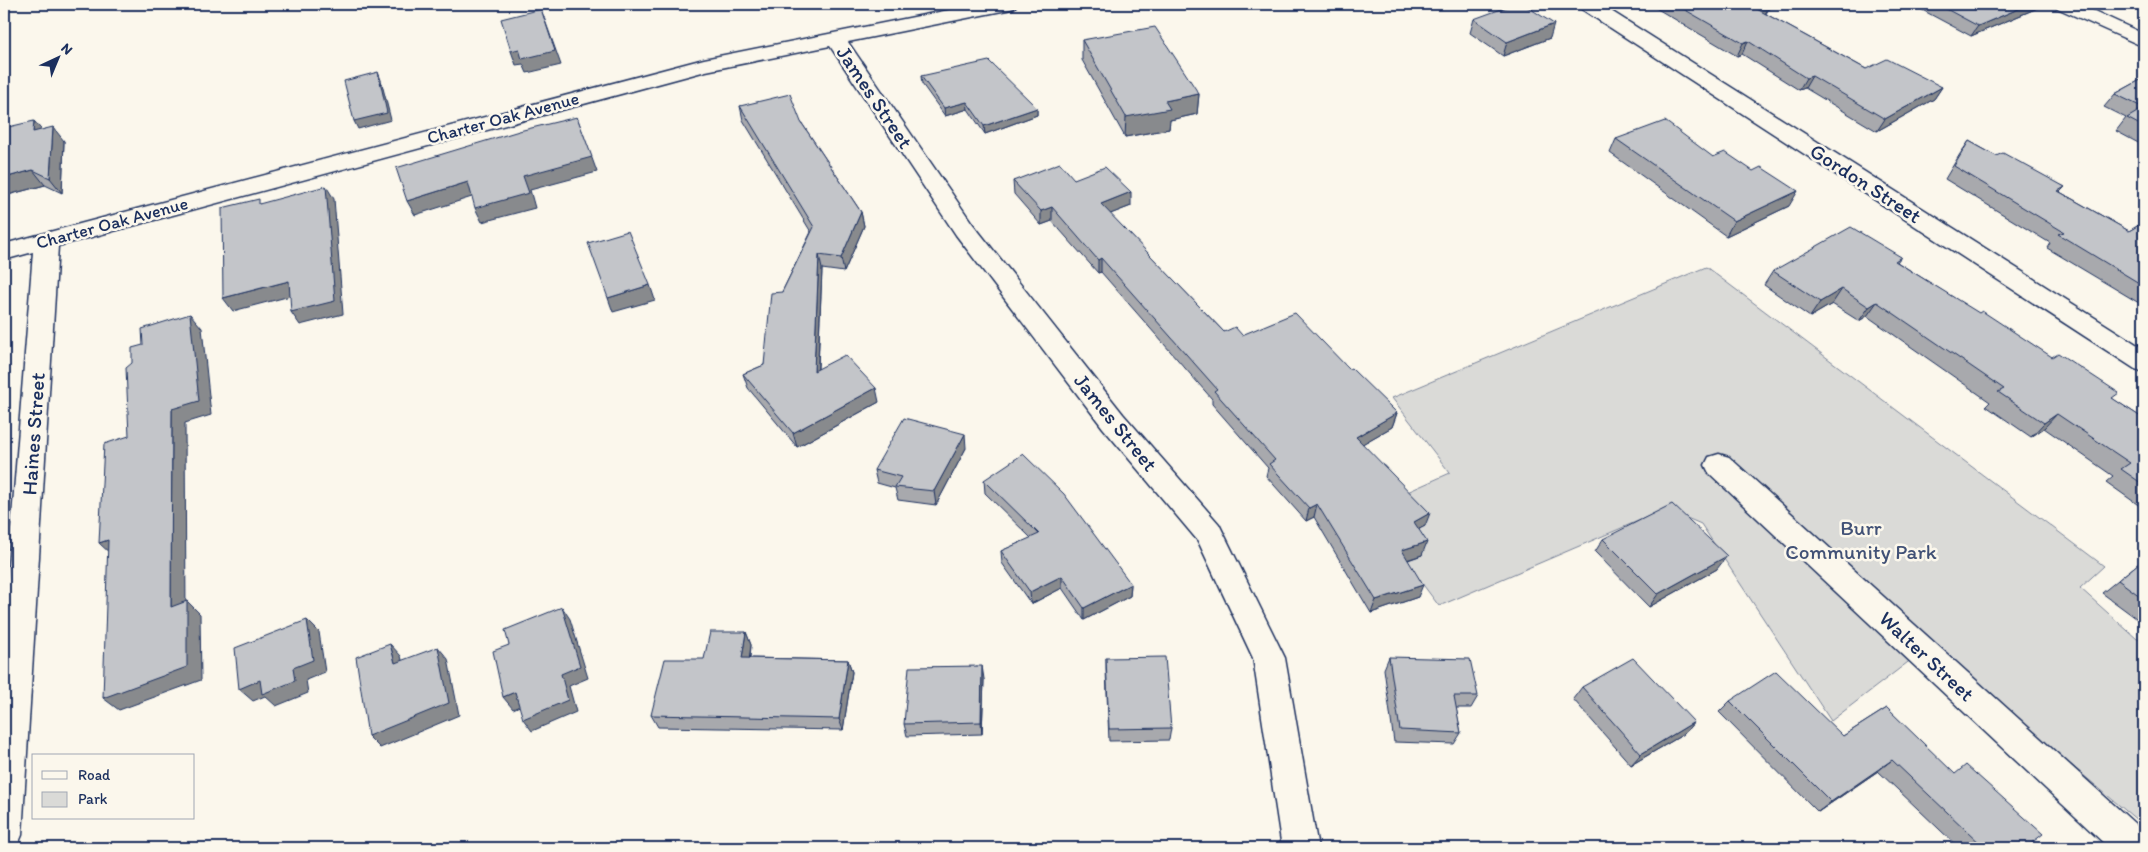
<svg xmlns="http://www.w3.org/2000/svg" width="2148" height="852" font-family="Itim,sans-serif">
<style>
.green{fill:#dadad7;stroke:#7a849a}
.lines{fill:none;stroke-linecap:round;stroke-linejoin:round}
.minor-casing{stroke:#1b2f5e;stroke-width:3}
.minor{fill:#fbf7ec;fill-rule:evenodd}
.wall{fill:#a8a9ad;stroke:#1b2f5e}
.shaded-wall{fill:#888a8d;stroke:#1b2f5e}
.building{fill:#c3c5c9;stroke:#1b2f5e}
.labels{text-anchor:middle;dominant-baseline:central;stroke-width:5;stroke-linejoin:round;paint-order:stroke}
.far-street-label{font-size:18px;fill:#1b2f5e;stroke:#fbf7ec}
.street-label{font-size:21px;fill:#1b2f5e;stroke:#fbf7ec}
.park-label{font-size:21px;fill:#415176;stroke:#fbf7ec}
</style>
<rect width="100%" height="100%" fill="#fbf7ec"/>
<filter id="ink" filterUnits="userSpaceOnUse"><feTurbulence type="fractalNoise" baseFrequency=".02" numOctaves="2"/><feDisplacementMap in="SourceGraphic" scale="10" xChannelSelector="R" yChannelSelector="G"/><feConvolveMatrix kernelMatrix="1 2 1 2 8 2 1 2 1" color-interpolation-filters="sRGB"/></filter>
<g filter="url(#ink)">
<polygon class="green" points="1706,267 2104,566 2080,588 2137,639 2144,639 2144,826 1929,646 1831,721 1701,524 1666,509 1439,606 1367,510 1450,473 1392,398"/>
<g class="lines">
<defs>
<g id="minor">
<polygon points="979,4 1017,4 1014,8 1007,10 848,42 972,223 1123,414 1219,524 1285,658 1318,848 1282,848 1253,658 1198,541 1103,428 956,235 830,46 706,71 58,246 22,835 17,847 4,848 4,618 33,252 4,260 4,244 704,59"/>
<polygon points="1577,4 1600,4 2144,349 2144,372 2135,369 1580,8"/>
<polygon points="2055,4 2079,4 2144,34 2144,47 2057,8"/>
<polygon points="1719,454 1729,457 2144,832 2144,848 2109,848 1709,473 1705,465 1709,457"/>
</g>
</defs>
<use href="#minor" class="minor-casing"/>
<use href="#minor" class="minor"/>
</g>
<g class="wall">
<polygon points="1649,4 1771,4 1766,14 1866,69 1942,87 1934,99 1877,131 1805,88 1799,90 1742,54 1737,56"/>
<polygon points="1911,4 2047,4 1971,36"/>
<polygon points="1474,19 1550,38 1503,56 1470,33"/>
<polygon points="1082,40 1199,94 1197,114 1170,120 1169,129 1125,137 1082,60"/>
<polygon points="921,76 1037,108 1037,115 985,134 968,109 945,116 922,84"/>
<polygon points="2144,78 2144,146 2116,131 2126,118 2104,107 2115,94"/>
<polygon points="740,106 801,122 861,212 864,226 844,272 822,269 818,369 879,402 797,447 748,388 743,374 764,365 782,292 811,232 743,120"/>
<polygon points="34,121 41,130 64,141 62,193 45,185 4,196"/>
<polygon points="1616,139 1713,157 1789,206 1726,236 1610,153"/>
<polygon points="1969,141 1996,156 2065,187 2060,192 2129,231 2144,222 2144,306 2047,248 2050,243 1945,179 1960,154"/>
<polygon points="1074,179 1131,206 1110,214 1224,332 1242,335 1349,369 1397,413 1392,427 1362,444 1425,526 1419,529 1422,555 1408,560 1418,597 1371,613 1314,517 1306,521 1266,476 1268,468 1212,404 1212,399 1101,272 1098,273 1052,221 1041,225 1014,194 1013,181"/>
<polygon points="1901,257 1897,262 2113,399 2144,419 2144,509 2106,482 2113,476 2044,428 2031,437 1986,406 1990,402 1867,316 1859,321 1832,304 1810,317 1764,285 1773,271"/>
<polygon points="966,448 936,505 898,500 895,488 877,483 874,470"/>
<polygon points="984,480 1131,584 1130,596 1084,620 1062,588 1031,604 1002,563 1001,551 1031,538 985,493"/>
<polygon points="1603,539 1717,569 1649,607 1595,552"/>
<polygon points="2144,559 2144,624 2102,593"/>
<polygon points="746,632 751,645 750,658 848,660 852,672 843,730 658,727 651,715 704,659"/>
<polygon points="1389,657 1478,696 1471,708 1456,708 1461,733 1454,744 1394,742 1384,669"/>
<polygon points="1106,658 1171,728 1169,740 1109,741 1106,670"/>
<polygon points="984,679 982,734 907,736 904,724"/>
<polygon points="1582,687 1694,722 1684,734 1631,765 1573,699"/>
<polygon points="1730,701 1843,736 1887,708 2025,848 1959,848 1878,771 1818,812 1719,712"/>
</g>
<g class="shaded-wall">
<polygon points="1767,4 1771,4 1765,14 1755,8"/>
<polygon points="2030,4 2047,4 1971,36 1978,26"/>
<polygon points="541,9 561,65 527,73 523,64 516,65 511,51"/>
<polygon points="1554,24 1550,38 1503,56 1507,42"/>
<polygon points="1748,41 1742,54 1737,56 1743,43"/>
<polygon points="378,72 381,80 391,120 358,129 354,121"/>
<polygon points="1812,76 1805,88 1799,90 1806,78"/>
<polygon points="1942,87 1934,99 1877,131 1885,119"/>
<polygon points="1199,94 1197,114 1170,120 1169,129 1125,137 1126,117 1165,101"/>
<polygon points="967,102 968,109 945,116 944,108"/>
<polygon points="1037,108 1037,115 985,134 984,126"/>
<polygon points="577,117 597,172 530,190 535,208 482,222 475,208 523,176"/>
<polygon points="34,121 46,135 33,132"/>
<polygon points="53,127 64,141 62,193 50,178"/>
<polygon points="33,170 45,185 4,196 4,178"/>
<polygon points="468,182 475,196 415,215 407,201"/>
<polygon points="326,186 334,199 343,314 300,325 291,312"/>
<polygon points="1798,191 1789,206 1726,236 1734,221"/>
<polygon points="1131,192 1131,206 1100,218 1101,204"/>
<polygon points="1052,207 1052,221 1041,225 1041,211"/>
<polygon points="861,212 864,226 844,272 841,258"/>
<polygon points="819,255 822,269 817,385 814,371"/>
<polygon points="1101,258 1101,272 1098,273 1098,260"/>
<polygon points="289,281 298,294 233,311 223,298"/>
<polygon points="650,285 655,300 613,312 608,298"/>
<polygon points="1842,289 1832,304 1810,317 1820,302"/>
<polygon points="1877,302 1867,316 1859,321 1869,307"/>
<polygon points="190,314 202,328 211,415 185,423 186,620 171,607 172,409"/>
<polygon points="876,388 879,402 797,447 793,433"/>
<polygon points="1397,413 1392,427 1352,450 1356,437"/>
<polygon points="2057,414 2044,428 2031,437 2044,423"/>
<polygon points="965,434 966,448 936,505 934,491"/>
<polygon points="1317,504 1314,517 1306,521 1309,508"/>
<polygon points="1430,513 1425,526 1409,534 1414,522"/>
<polygon points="108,540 114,557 99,543"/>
<polygon points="1427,542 1422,555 1397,563 1402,550"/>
<polygon points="1727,556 1717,569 1649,607 1658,594"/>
<polygon points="1062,576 1062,588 1031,604 1030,592"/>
<polygon points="1131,584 1130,596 1084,620 1084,608"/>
<polygon points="1423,585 1418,597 1371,613 1376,600"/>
<polygon points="187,601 200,614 201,680 119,710 103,698"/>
<polygon points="562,607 570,619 588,678 569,686 576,712 532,731 523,719 561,674"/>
<polygon points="307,620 319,632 325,672 306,680 308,693 276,706 265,696 253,701 239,689"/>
<polygon points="746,632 751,645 748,670 742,658"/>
<polygon points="390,644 401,656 406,676 395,663"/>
<polygon points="438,647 448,659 459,715 380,748 368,736"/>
<polygon points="848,660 852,672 843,730 839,719"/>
<polygon points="982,666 984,679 982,734 981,722"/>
<polygon points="515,692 524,704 513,709 503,697"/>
<polygon points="1694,722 1684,734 1631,765 1641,754"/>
<polygon points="1892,760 1878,771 1818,812 1831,802"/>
</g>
<g class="building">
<polygon points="1515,4 1523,4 1554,24 1507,42 1474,19"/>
<polygon points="1675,4 1767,4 1755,8 1866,69 1887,59 1942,87 1885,119 1812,76 1806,78 1748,41 1743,43"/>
<polygon points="1937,4 2030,4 1978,26"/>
<polygon points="541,9 555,51 522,59 519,49 511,51 501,19"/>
<polygon points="1155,27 1199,94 1165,101 1170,109 1126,117 1082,40"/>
<polygon points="989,61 1037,108 984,126 967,102 944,108 921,76"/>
<polygon points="378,72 387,113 354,121 344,81"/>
<polygon points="2144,78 2144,127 2127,118 2144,108 2115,94"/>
<polygon points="790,94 801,122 861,212 841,258 819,255 814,371 845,355 876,388 793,433 743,374 764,365 771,293 782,292 814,227 740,106"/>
<polygon points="577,117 592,157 523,176 529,193 475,208 468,182 407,201 396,168 519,131"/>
<polygon points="34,121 33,132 53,127 50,178 33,170 4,178 4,128"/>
<polygon points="1665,121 1713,157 1725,152 1753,171 1761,167 1798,191 1734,221 1616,139"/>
<polygon points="1969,141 1996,156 2003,153 2065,187 2058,191 2129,231 2144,222 2144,286 2058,234 2064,232 1954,166"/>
<polygon points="1060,163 1074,179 1105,167 1131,192 1101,204 1224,332 1235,327 1242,335 1295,313 1349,369 1351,368 1397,413 1356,437 1430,513 1414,522 1427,542 1402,550 1423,585 1376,600 1317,504 1309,508 1269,464 1275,460 1214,391 1217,389 1101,258 1098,260 1052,207 1041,211 1013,181"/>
<polygon points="326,186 335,301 291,312 289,281 223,298 222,208 259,199 259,204"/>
<polygon points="1851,227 1901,257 1895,261 1979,313 1982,311 2052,357 2058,353 2119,393 2112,398 2144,419 2144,485 2121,469 2130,463 2057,414 2044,423 1998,392 2004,389 1877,302 1869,307 1842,289 1820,302 1773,271"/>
<polygon points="628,231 650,285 608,298 588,243"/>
<polygon points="190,314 199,401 172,409 171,607 187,601 187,667 103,698 108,540 99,543 104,444 129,436 126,368 132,363 132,348 143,345 142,329"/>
<polygon points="904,418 965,434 934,491 895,487 901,477 874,470"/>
<polygon points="1023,454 1064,494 1131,584 1084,608 1062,576 1030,592 1001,551 1039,534 984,480"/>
<polygon points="1672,504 1727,556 1658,594 1603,539"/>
<polygon points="2144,559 2144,599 2118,580"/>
<polygon points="562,607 580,666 561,674 568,700 523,719 515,692 503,697 493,651 509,645 505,630"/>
<polygon points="307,620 313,660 293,668 295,681 262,694 260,680 239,689 235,648"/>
<polygon points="710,632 746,632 742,658 848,660 839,719 651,715 665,659 704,659"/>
<polygon points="390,644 395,663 438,647 449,703 368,736 356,657"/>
<polygon points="1165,657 1171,728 1109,729 1106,658"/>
<polygon points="1389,657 1470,659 1478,696 1454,696 1461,733 1400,730"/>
<polygon points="1633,658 1694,722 1641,754 1582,687"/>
<polygon points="982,666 981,722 904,724 909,667"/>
<polygon points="1776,671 1843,736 1887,708 1955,774 1966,765 2043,834 2025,848 1985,848 1892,760 1831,802 1730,701"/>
</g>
</g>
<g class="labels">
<g class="far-street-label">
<text transform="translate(503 118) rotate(-15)">Charter Oak Avenue</text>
<text transform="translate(112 223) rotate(-15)">Charter Oak Avenue</text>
</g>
<g class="street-label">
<text transform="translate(875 97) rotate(56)">James Street</text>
<text transform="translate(1866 183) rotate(33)">Gordon Street</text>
<text transform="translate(1116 422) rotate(51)">James Street</text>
<text transform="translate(33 434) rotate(-86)">Haines Street</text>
<text transform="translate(1927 656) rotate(43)">Walter Street</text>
</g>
<g class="park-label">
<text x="1861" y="527">Burr<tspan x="1861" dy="24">Community Park</tspan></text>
</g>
</g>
<rect width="2148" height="852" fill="none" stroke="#fbf7ec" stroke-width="20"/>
<rect x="10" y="10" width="2128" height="832" fill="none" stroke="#1b2f5e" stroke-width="2" filter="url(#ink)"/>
<rect x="32" y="754" width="162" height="65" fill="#fbf7ec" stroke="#a1a7b3"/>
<rect x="42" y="771" width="25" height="8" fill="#fbf7ec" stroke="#a1a7b3"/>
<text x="78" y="780" font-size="15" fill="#1b2f5e">Road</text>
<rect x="42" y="792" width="25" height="15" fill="#dadad7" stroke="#a1a7b3"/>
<text x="78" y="804" font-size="15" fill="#1b2f5e">Park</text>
<g transform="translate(58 58) rotate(44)" stroke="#fbf7ec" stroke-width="4" paint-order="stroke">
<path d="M0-4L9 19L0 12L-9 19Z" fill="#1b2f5e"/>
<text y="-8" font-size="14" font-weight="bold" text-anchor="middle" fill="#1b2f5e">N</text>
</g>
</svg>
